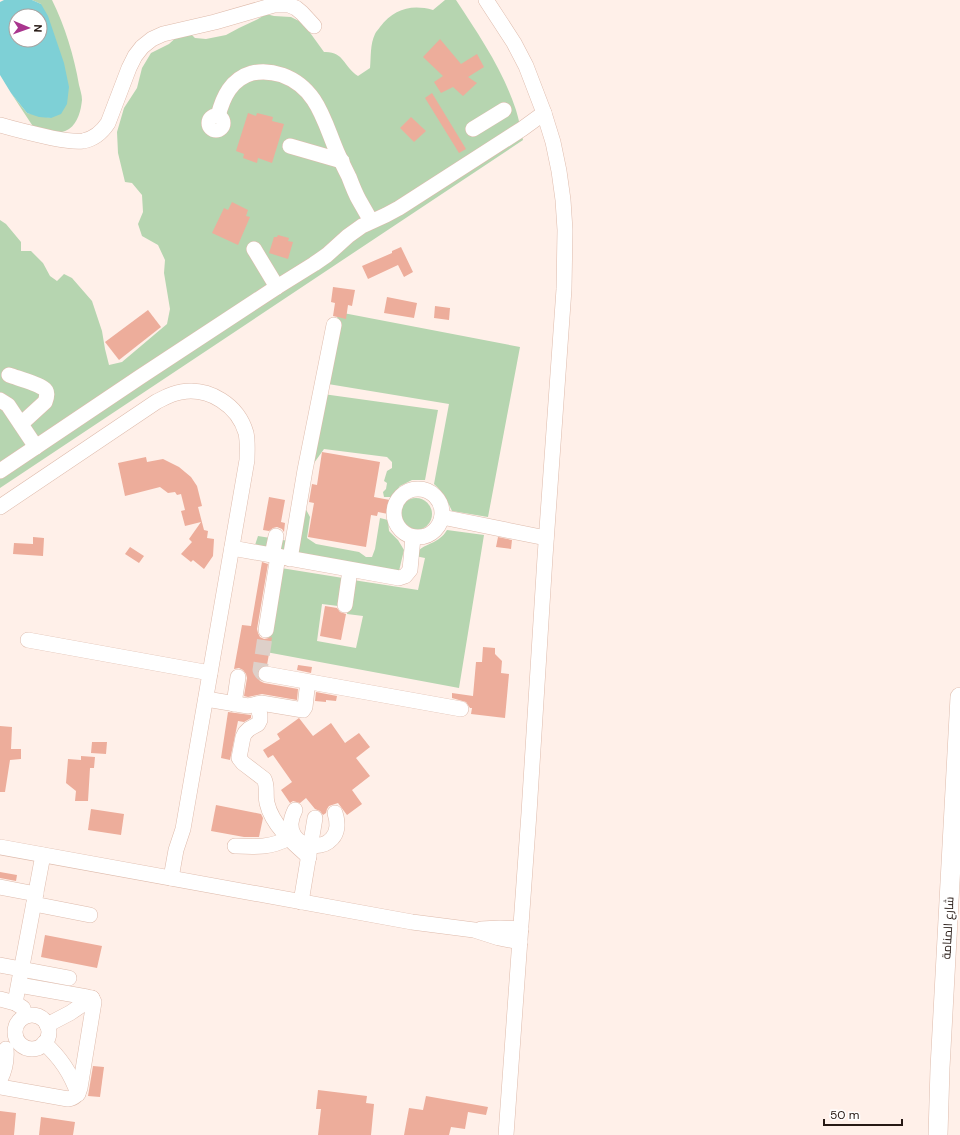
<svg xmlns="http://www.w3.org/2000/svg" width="960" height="1135" font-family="'DM Sans',Cairo,sans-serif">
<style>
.green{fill:#b6d5b0}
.water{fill:#7ed0d6;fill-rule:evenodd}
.building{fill:#edad9b}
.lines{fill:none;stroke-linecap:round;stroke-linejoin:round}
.minor-tunnel{stroke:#ded0c9;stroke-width:15;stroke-dasharray:15 8;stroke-linecap:butt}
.minor-casing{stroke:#debbac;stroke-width:16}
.major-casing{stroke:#debbac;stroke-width:20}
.minor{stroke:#fff;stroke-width:15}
.major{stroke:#fff;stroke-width:19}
.labels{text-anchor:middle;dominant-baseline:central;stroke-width:4;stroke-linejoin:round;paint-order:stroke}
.street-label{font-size:12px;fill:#261914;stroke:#fff}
</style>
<rect width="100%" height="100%" fill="#fff0e9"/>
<g class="green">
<path d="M32,0h20c13,26 22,56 27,85 1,4 3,10 3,15 -1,10 -4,23 -13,29 -10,6 -22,4 -33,2l-25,-38 16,20 24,5 -10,-114z"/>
<path d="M445,0h11c23,35 47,70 60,110 3,10 5,20 7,30l-523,348v-268l6,4 15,18v9h10l12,12 7,13 7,5 7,-7 8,4 20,23 10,30 3,18 4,16 13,-3 45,-38 3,-15 -6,-36 1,-13 -7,-15 -16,-9 -4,-12 5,-12 -1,-17 -10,-12 -7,-1 -7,-29 -1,-21 7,-24 13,-20 5,-20 9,-15 18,-9 12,-11h9l5,5 11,1 20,-4 13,-7 19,-9 8,-5 8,2 17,1 12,6 21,29c20,-1 19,14 34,24l12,-8c1,-11 0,-24 5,-34 1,-3 4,-5 5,-7 14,-18 31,-23 53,-17z"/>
<path d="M338,312l182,35 -32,170 -36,-6c-5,-11 -9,-19 -18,-27l15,-80 -121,-20z"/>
<polygon points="323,394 438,410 425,480 412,480 400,486 392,497 384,497 383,492 386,489 387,483 384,481 387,471 392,468 392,462 387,457 324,449 309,470"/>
<circle cx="416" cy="514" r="16"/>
<polygon points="302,502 310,517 307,538 316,544 359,552 366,557 372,557 375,549 380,518 388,520 389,531 398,540 404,550 399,571 253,551 258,536 295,542"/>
<path d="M447,530l37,5 -25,153 -193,-36 15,-84 62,10 -5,28 -16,-2 -5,37 39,7 7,-32 -16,-2 6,-34 65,10 7,-32 -10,-2c5,-11 17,-11 25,-18 3,-2 5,-5 7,-8z"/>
</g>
<path class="water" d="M4,0h28l9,4 7,12 16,47 5,24 -2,17 -6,10 -10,4 -12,-1 -12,-4 -16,-20 -11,-18v-73zM16,16h24v24h-24z"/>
<g class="building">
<polygon points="440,39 461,64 477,54 484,67 468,77 477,83 463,96 453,87 441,93 434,82 443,76 423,57"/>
<polygon points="432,93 466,149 459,153 425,98"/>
<polygon points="248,113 256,116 257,113 273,117 272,121 284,124 272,163 258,158 257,163 243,158 244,154 236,151"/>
<polygon points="411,117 426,131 414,142 400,128"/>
<polygon points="232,202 248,210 246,216 250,217 238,245 212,233 224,208 228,210"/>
<polygon points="278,235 289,238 288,241 293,242 288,259 269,253 274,237 277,237"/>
<polygon points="401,247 413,272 404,277 398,265 368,279 362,266 392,253 392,251"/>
<polygon points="333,287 355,290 352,306 348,305 346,319 333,316 335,303 331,302"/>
<polygon points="387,297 417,303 414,318 384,313"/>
<polygon points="435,306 450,308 449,320 434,318"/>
<polygon points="148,310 161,327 119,360 105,342"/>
<polygon points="322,452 380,462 374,497 395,501 393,515 378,512 377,516 371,515 366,547 308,537 314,503 309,502 312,484 317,485"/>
<polygon points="146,457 147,462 163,459 179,467 191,477 197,486 202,506 198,507 204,530 208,531 207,538 214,539 213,556 204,569 193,560 191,562 181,554 192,542 189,539 201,522 185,526 181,511 185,510 181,494 177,495 175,492 168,493 160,487 125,496 118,463"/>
<polygon points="269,497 285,500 281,522 285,523 284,532 282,529 277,527 273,528 269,531 263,530"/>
<polygon points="33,537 44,538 43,556 13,554 14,543 33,544"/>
<polygon points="498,537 512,540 511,549 496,547"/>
<polygon points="130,547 144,556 139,563 125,554"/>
<polygon points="262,562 268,564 257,629 258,633 260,637 264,639 269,638 272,637 267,665 263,666 259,669 257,673 257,677 260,681 264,683 298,689 297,700 262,694 248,697 244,696 247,678 246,674 243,670 239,668 234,669 242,625 251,626"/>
<polygon points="325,606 337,608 340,612 346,614 341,640 320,636"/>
<polygon points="483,647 495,648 495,654 502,661 501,673 509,674 505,718 471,714 472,708 470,708 466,702 452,698 452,693 473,696 476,662 482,662"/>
<polygon points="298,665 312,667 311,673 297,670"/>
<polygon points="316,692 337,696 336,701 326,700 326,702 315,701"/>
<polygon points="228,712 251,715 251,718 244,722 238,721 230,760 221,758"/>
<polygon points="299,718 313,736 331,723 345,743 359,733 370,747 356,758 370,776 352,790 362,804 347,815 338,803 329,806 327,809 326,813 323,815 320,811 315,809 306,798 300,803 293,801 290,803 281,790 292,782 273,755 268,758 263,750 280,739 277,734"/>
<polygon points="0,726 12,727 11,749 21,749 21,759 10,760 5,792 0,792"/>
<polygon points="92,742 107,742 106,754 91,753"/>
<polygon points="81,756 95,757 94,768 90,768 88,801 75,801 76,791 66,783 68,759 81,760"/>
<polygon points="216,805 261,814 263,818 259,837 244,837 211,831"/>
<polygon points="91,809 124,814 121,835 88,830"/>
<polygon points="0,872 17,875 16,881 0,878"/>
<polygon points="45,935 102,946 97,968 41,957"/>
<polygon points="93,1066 104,1067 100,1097 88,1096"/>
<polygon points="318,1090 367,1096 366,1103 374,1104 371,1135 318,1135 321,1109 316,1109"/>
<polygon points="426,1096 488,1107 486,1115 468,1112 465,1129 451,1127 449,1135 404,1135 409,1108 423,1110"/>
<polygon points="0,1111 16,1113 14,1135 0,1135"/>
<polygon points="41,1117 75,1122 73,1135 39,1135"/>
</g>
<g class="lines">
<polyline class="minor-tunnel" points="266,674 262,673 260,670 266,630"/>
<defs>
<g id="minor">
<polyline points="486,0 514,43 526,66 544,113 553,142 559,171 563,200 565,230 564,289 545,557 529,813 506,1135"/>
<circle cx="216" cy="123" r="7"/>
<path d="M218,116c5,-19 13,-37 34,-43 10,-2 21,-1 30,2 36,13 42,47 55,77 4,9 8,17 12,25 3,8 6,16 10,23 4,7 8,14 12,21"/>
<path d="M0,125c17,5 34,9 52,13 10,2 21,4 31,3 11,-2 19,-9 25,-18l21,-55 6,-12 7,-9 10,-8 11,-5 52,-12 59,-17h15l7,3 6,5 12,13"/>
<polyline points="473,129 504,110"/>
<polyline points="290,146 342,161"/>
<polyline points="254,249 277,287"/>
<path d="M9,375c8,3 27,8 34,13 5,3 4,9 2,14l-24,22"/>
<polyline points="0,400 8,405 36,447"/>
<polyline points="0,471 140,377 277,287 314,264 327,255 348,236 362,226 386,215 399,208 522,129 544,113"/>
<circle cx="418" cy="513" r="24"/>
<path d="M0,507l156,-105c8,-4 16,-9 25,-10 28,-5 57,13 65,41 2,9 1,18 1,27l-64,369 -7,21 -5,28"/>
<polyline points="442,517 546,538"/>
<polyline points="232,548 399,578 405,576 410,570 413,537"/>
<polyline points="272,555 276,536"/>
<polyline points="290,559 305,470 334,325"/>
<polyline points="345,605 350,570"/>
<polyline points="266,630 278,556"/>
<polyline points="28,640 210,673"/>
<polyline points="266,674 461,709"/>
<polyline points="206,699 248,706 261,703 303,710 305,707 307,689"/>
<polyline points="234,704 238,677"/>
<path d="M257,704l3,11v5l-2,4 -9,5 -4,4 -2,4 -4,21 4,5 21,16c4,7 1,16 3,24 5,22 26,40 42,54"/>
<path d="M295,810c-22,44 55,50 40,3"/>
<path d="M235,846c21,1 35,2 54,-8"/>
<polyline points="0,847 412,922 474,930 499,938 520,942"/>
<polyline points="0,887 36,894"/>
<polyline points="301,902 315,818"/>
<polyline points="34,904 90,915"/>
<polyline points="481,929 500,928 521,929"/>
<polyline points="0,965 69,978"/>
<polyline points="0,999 15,1003 23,1008"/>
<polyline points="15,1003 43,855"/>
<circle cx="32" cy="1032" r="17"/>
<polyline points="47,1025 70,1013 92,998"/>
<path d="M44,1043c16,14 27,30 34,51"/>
<path d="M0,1080c5,-10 7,-20 6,-31"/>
<path d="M0,1087l68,12c7,-1 10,-4 12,-11l14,-86 -2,-4 -5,-1 -68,-12"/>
</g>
<polyline id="major" points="938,1135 940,1068 960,697"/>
</defs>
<use href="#minor" class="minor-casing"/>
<use href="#major" class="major-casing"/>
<use href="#minor" class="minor"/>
<use href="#major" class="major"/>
</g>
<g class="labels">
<g class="street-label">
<text transform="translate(948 928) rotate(-87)">شارع المنامة</text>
</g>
</g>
<g transform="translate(28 28) rotate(92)"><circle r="19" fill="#ffffff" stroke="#a8a3a1"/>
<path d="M0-3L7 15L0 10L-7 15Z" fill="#a9358e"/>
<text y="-6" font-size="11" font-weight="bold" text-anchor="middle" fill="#261914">N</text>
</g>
<path d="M824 1119v6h78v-6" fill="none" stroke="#261914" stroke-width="2"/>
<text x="830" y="1119" font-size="12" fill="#261914" stroke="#ffffff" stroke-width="3" paint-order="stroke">50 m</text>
</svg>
